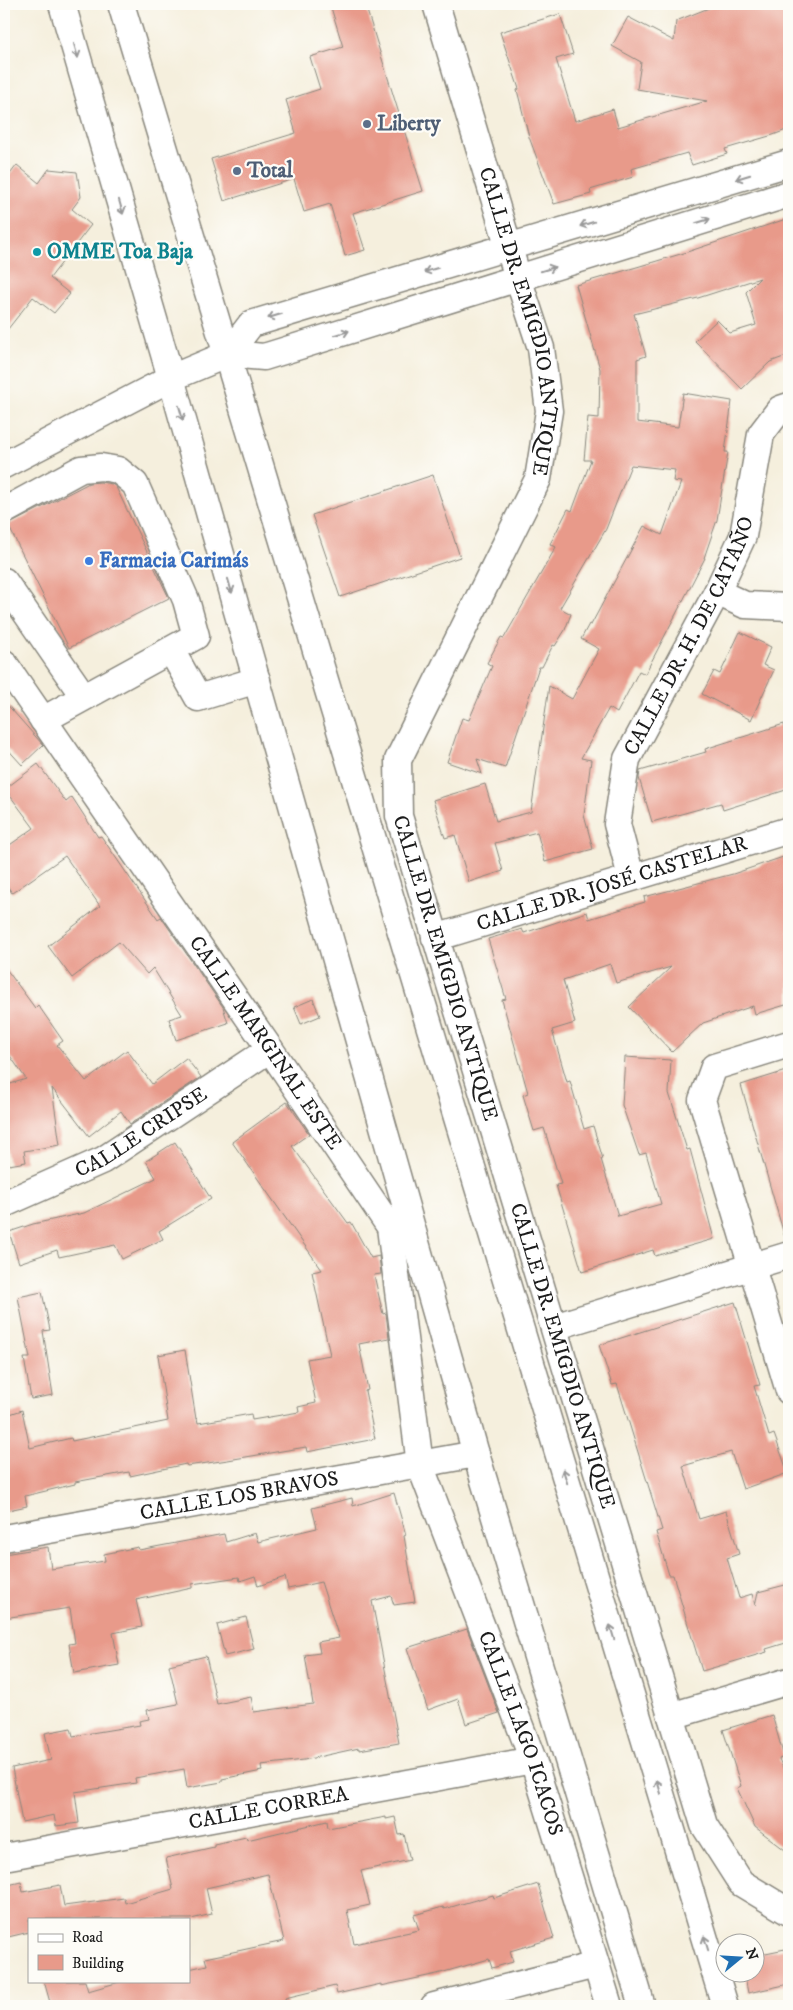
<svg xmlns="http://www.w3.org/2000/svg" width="793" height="2010" font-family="'IM FELL DW Pica',serif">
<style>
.building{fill:#e89a8a}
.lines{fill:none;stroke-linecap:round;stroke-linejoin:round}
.minor-casing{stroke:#88867c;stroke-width:29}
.minor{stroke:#fff;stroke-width:26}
.oneway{stroke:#999}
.service-dot{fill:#5c6f8a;stroke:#fdfcf7;stroke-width:2}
.culture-dot{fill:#0f9aa8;stroke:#fdfcf7;stroke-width:2}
.shop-dot{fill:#3f7fe0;stroke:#fdfcf7;stroke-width:2}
.labels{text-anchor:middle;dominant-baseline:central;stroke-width:4.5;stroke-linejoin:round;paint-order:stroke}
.service-label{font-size:21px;font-weight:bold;fill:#4e5e75;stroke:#fdfcf7;text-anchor:start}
.culture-label{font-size:21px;font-weight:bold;fill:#0d838f;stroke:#fdfcf7;text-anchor:start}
.street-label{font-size:21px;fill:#1c1c1c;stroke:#fdfcf7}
.shop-label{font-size:21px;font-weight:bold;fill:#366cbe;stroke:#fdfcf7;text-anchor:start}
</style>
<rect width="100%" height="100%" fill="#fdfcf7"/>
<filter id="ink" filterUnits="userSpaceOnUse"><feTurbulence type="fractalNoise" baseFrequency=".02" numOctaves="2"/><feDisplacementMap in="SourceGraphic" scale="10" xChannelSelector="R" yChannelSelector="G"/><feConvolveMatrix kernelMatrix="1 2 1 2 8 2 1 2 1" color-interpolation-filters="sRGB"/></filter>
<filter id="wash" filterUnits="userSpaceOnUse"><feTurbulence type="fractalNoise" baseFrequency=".0096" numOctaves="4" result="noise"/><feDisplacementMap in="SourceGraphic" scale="20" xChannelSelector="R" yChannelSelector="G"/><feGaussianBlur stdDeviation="1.12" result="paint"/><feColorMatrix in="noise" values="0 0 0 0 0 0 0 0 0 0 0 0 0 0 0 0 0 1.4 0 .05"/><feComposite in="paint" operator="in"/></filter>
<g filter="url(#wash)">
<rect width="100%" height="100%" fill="#f5efdd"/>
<g id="blocks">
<g class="building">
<polygon points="330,4 365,4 423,191 353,213 365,250 345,256 330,204 304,212 294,179 224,201 211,159 296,133 286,100 320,89 310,57 343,47"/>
<polygon points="719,4 789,4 789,129 773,135 725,149 727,154 692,165 687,153 631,169 633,177 590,190 591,194 554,204 529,137 517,90 519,89 500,32 560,14 573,54 556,59 575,121 613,109 618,127 707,101 637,89 641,62 612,46 628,17 674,41 676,21"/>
<polygon points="17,165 39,183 49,169 77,172 81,197 72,209 91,225 50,278 70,294 54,313 33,297 4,334 4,182"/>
<polygon points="789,218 789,355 770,362 742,389 695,341 717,320 730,333 756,325 746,292 760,278 698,298 634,314 646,356 637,359 637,422 678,427 683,393 732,401 725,452 728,452 717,520 704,558 705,558 645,674 639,671 617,713 609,708 581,758 591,760 584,815 593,849 545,862 537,832 495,843 503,871 469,882 455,835 445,838 433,800 485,784 496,821 531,812 549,686 572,699 599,649 581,639 589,624 591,625 644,526 662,535 681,482 673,481 675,470 631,465 606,529 560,608 571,614 565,630 555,646 553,645 542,667 539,667 505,768 477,759 482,774 447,762 462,718 469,720 492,666 487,663 501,637 504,638 556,547 550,544 568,509 572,511 591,460 584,460 588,417 599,418 600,369 576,285 684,253"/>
<polygon points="433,475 460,557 340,597 312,515"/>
<polygon points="100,482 112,484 116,487 169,598 69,648 8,525 89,483"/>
<polygon points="740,632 771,647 763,665 774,670 751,720 702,694 714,671 720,674"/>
<polygon points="4,701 43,745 22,765 4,745"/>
<polygon points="784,724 789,743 789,789 723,810 721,803 652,822 639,778 640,771 706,752 705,749"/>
<polygon points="38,764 66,802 72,797 98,837 101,836 158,919 161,917 223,1007 228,1023 176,1040 169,1019 182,1015 153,968 147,974 119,942 72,978 48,946 100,906 65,856 12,893 4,881 4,849 34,828 5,789"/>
<polygon points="789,855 789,1004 755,1014 753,1006 703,1023 672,1052 629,1007 671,967 616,983 610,964 563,980 575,1023 552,1030 567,1082 570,1081 584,1129 593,1126 603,1159 601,1159 618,1216 661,1204 646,1153 639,1155 622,1105 625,1057 671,1060 669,1093 687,1150 690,1149 714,1239 655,1256 653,1250 582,1272 556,1185 561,1184 544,1128 534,1131 523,1095 528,1093 502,1000 506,999 488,939 522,929 524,933 587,912 589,919 645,902 644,897 733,874"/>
<polygon points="4,966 35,1008 38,1005 63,1041 57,1045 86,1081 127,1050 152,1084 186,1058 201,1077 130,1124 121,1111 89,1136 52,1088 60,1145 24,1151 26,1162 9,1165 4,1135 4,1086 26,1079 4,1047"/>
<polygon points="313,999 320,1016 301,1024 294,1007"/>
<polygon points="789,1070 789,1237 785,1238 741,1085"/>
<polygon points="287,1102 309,1134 292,1146 348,1223 351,1222 371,1258 379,1256 381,1274 374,1275 383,1314 386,1313 389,1338 359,1344 368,1390 365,1391 375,1439 307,1452 306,1447 228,1460 187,1466 186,1464 130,1476 129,1472 75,1482 75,1484 25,1496 27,1506 4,1511 4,1416 22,1410 30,1448 71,1438 72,1441 168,1421 158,1355 185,1350 196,1419 197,1418 198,1423 251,1414 252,1420 299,1412 298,1407 316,1403 307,1359 330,1355 312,1272 322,1270 232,1142"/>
<polygon points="175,1142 211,1199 159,1231 163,1239 122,1259 115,1245 59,1257 57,1250 19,1263 9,1232 33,1224 84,1213 156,1178 146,1161"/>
<polygon points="42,1292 50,1330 43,1331 53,1395 31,1399 24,1358 30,1358 18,1297"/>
<polygon points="735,1302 760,1385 754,1386 769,1436 774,1434 788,1473 743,1489 731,1452 683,1466 699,1519 726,1511 739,1554 727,1558 739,1598 752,1594 755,1605 758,1592 789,1584 789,1642 766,1649 767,1652 702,1671 673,1575 669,1575 656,1532 662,1530 617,1384 612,1385 599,1345"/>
<polygon points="394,1493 406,1535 404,1536 415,1602 394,1605 391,1596 372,1601 399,1743 359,1750 359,1748 304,1760 261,1765 262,1771 222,1779 222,1782 187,1788 184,1769 135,1778 136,1783 75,1792 79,1823 56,1826 54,1815 22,1822 12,1768 51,1760 45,1733 71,1728 73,1736 140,1725 139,1721 149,1719 147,1710 178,1704 169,1665 206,1656 217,1704 251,1697 254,1712 313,1704 305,1655 320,1653 318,1642 339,1638 321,1582 288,1589 285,1577 258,1586 255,1576 240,1581 239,1577 192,1584 192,1588 136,1600 142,1627 113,1633 119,1665 74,1673 69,1644 75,1643 70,1608 4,1618 4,1554 48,1547 51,1569 105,1561 104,1554 138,1547 139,1550 224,1534 226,1542 255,1533 258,1542 317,1528 312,1508 352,1498 353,1506"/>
<polygon points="246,1617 254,1649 225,1656 217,1625"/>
<polygon points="467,1629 499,1713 466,1724 458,1699 428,1710 407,1648"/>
<polygon points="772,1715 784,1757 779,1759 789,1781 789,1853 755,1827 737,1788 741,1786 723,1730"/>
<polygon points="386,1817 386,1819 395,1817 399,1835 404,1834 410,1860 361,1871 370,1905 347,1910 354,1944 419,1930 414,1915 443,1907 444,1909 493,1895 494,1898 538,1884 554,1938 510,1951 513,1962 492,1968 489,1959 437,1974 381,1986 381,1984 337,1994 335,1986 285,1998 287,2006 51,2006 44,1981 85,1981 88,1991 123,1981 189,1981 189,1969 207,1965 205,1958 284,1941 268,1874 206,1888 212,1914 191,1919 29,1919 29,1932 4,1938 4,1886 21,1882 23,1892 60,1885 64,1906 124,1898 125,1903 173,1889 166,1858 214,1847 214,1844 246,1837 247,1840 327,1821 328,1828"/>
<polygon points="785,1949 789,1970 789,1984 748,1993 744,1972 756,1972 756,1955"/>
</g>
</g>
</g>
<g filter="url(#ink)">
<use href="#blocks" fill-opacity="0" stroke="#88867c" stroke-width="1"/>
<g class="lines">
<defs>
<g id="minor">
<polyline points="62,4 171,378 476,1454 642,2006"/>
<polyline points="121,4 725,2006"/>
<path id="s1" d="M436,4l82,274 23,70 8,63 -11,68 -140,281 1,56 305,1009 37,58 48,29"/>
<polyline points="228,354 251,324 789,163"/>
<polyline points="4,465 171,378 228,354 264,357 789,194"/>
<polyline points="4,511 81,469 101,467 118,470 135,484 186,600 196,636 43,720"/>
<polyline points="4,581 84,697"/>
<polyline points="717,592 745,605 789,607"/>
<polyline points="171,650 198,698 257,680"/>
<path id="s2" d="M4,663l266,386 120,178 30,238 113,295 76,246"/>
<path id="s3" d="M631,877l-14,-53 10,-65 90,-167 26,-56 18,-102 19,-25 9,-3"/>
<path id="s4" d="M435,938l354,-108"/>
<polyline points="789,1044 714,1067 702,1100 789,1391"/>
<path id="s5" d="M4,1204l99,-44 167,-111"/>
<polyline points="554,1327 789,1255"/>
<path id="s6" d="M4,1538l472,-84"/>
<polyline points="671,1716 789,1681"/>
<path id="s7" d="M4,1857l529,-97"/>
<polyline points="434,2006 596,1965"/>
</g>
</defs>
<use href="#minor" class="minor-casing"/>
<use href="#minor" class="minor"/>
</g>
<defs><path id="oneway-shaft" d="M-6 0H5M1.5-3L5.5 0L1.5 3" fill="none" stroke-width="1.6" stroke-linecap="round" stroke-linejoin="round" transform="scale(1.25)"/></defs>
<g class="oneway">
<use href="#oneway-shaft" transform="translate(76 51) rotate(74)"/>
<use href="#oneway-shaft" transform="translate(743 177) rotate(163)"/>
<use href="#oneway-shaft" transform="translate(121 207) rotate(74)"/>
<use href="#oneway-shaft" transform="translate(703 221) rotate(-17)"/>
<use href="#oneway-shaft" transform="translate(587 224) rotate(163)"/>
<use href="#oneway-shaft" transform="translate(548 269) rotate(-17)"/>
<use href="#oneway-shaft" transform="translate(431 270) rotate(163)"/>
<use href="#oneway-shaft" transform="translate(275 316) rotate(163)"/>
<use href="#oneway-shaft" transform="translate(342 333) rotate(-17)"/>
<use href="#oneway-shaft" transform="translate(181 413) rotate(74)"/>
<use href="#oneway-shaft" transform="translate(230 586) rotate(74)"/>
<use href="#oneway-shaft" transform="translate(565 1476) rotate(-107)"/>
<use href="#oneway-shaft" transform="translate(612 1632) rotate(-107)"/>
<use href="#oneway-shaft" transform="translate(659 1787) rotate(-107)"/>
<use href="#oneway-shaft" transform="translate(706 1943) rotate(-107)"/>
</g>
</g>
<g class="service-dot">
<circle cx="367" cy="124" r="5"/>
<circle cx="237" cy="171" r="5"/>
</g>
<circle class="culture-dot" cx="37" cy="252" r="5"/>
<circle class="shop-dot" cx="89" cy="561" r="5"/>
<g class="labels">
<g class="service-label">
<text x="377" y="124">Liberty</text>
<text x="247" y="171">Total</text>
</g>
<g class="culture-label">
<text x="47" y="252">OMME Toa Baja</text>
</g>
<g class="street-label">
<text stroke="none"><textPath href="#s1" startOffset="330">CALLE DR. EMIGDIO ANTIQUE</textPath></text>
<text stroke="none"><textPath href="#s3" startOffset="259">CALLE DR. H. DE CATAÑO</textPath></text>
<text stroke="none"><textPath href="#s4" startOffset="185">CALLE DR. JOSÉ CASTELAR</textPath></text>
<text stroke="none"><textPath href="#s1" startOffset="1021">CALLE DR. EMIGDIO ANTIQUE</textPath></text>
<text stroke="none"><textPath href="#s2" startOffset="461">CALLE MARGINAL ESTE</textPath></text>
<text stroke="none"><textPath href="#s5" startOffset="155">CALLE CRIPSE</textPath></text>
<text stroke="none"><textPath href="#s1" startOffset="1426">CALLE DR. EMIGDIO ANTIQUE</textPath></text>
<text stroke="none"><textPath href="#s6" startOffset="239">CALLE LOS BRAVOS</textPath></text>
<text stroke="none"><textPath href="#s2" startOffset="1210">CALLE LAGO ICACOS</textPath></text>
<text stroke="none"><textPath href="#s7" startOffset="269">CALLE CORREA</textPath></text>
</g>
<g class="shop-label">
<text x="99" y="561">Farmacia Carimás</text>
</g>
</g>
<rect width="793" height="2010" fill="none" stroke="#fdfcf7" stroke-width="20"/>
<rect x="28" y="1918" width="162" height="65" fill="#fdfcf7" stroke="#a3a29f"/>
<rect x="38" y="1934" width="25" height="8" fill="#ffffff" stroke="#a3a29f"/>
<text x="72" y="1942" font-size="15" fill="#1c1c1c">Road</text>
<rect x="38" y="1955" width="25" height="15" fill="#e89a8a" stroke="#a3a29f"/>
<text x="72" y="1968" font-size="15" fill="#1c1c1c">Building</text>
<g transform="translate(740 1958) rotate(72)"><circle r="24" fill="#fdfcf7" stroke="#a3a29f"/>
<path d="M0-4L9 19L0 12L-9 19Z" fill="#1f6fb2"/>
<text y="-8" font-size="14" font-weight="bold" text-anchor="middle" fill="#1c1c1c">N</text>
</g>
</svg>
